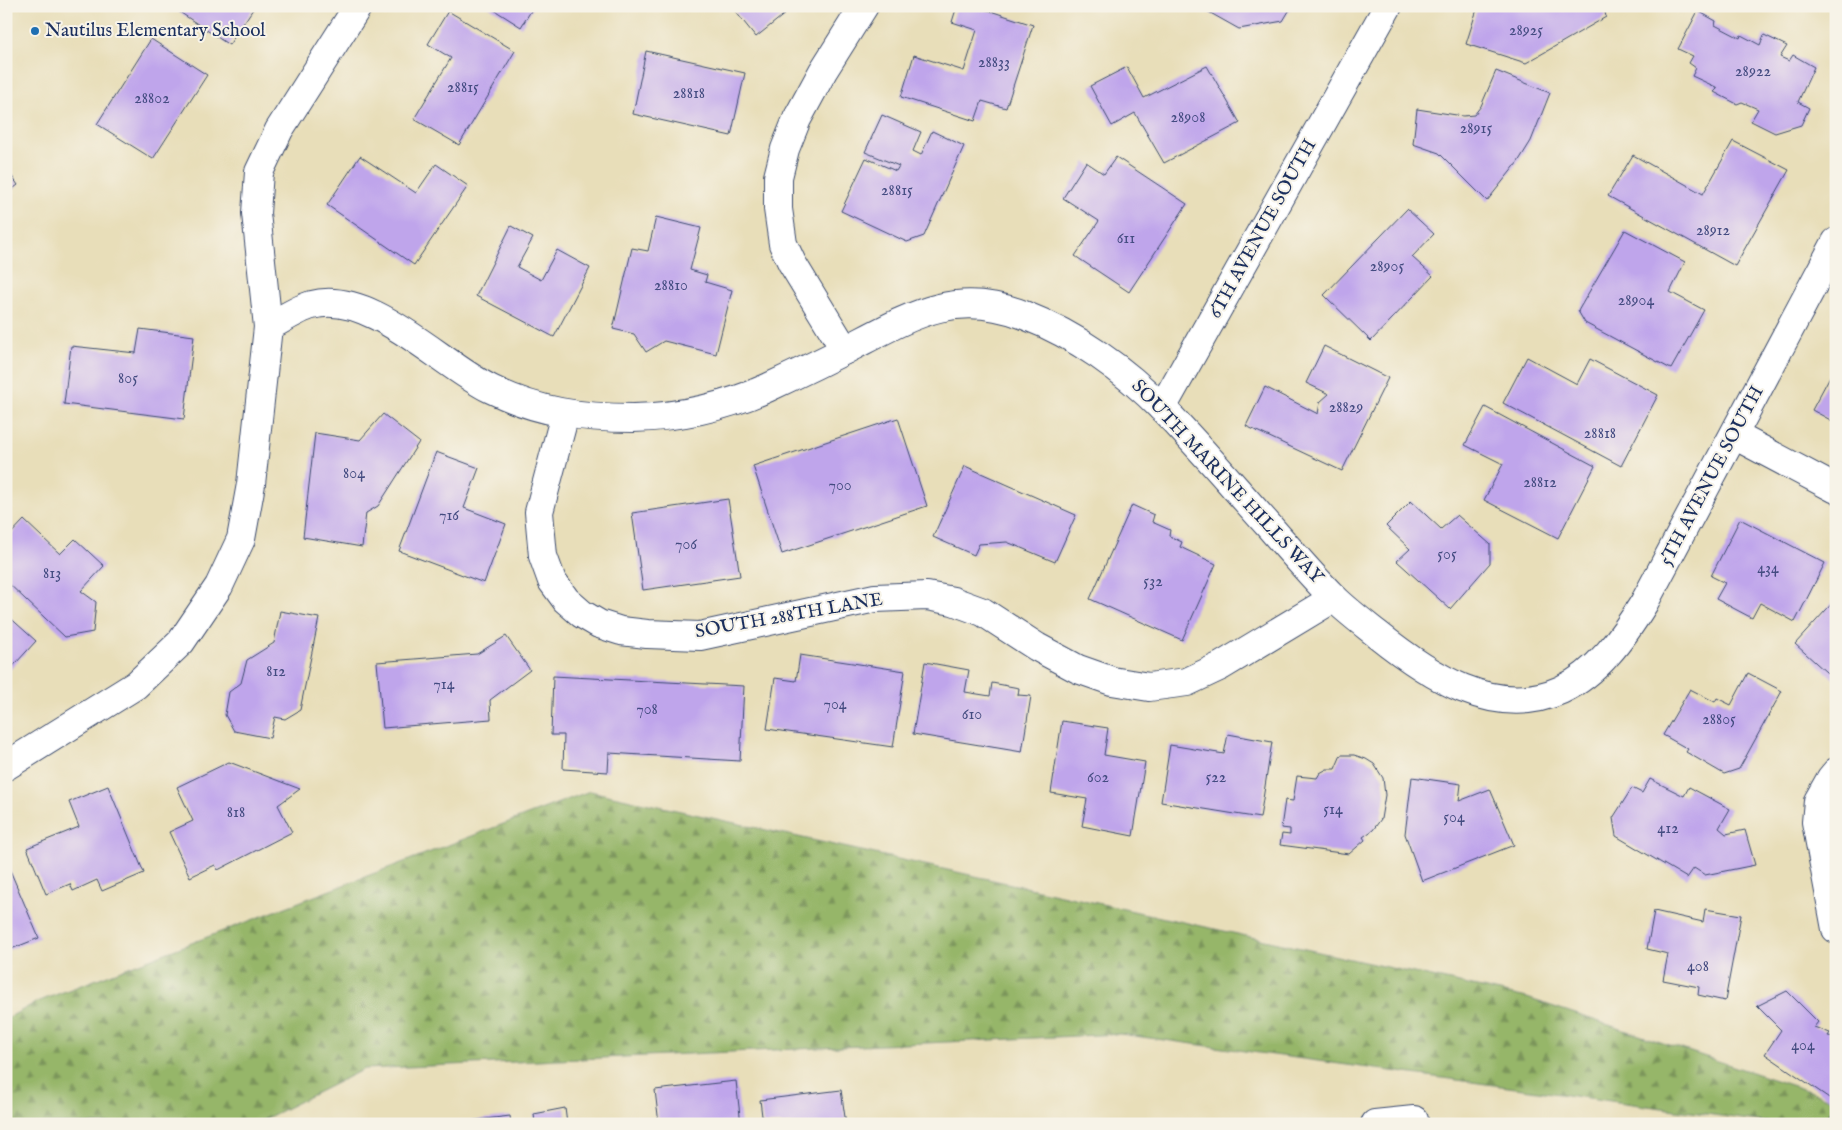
<svg xmlns="http://www.w3.org/2000/svg" width="1842" height="1130" font-family="'IM FELL English',serif">
<style>
.forest{fill:url(#forest-firs);stroke:#587264}
.building{fill:#bfa5eb}
.lines{fill:none;stroke-linecap:round;stroke-linejoin:round}
.minor-casing{stroke:#3a496c;stroke-width:30}
.minor{stroke:#fff;stroke-width:28}
.poi-dot{fill:#1f6fb2;stroke:#f7f3e8;stroke-width:2}
.labels{text-anchor:middle;dominant-baseline:central;stroke-width:4;stroke-linejoin:round;paint-order:stroke}
.number-label{font-size:16px;fill:#444c81}
.poi-label{font-size:19px;fill:#1b2f5e;stroke:#f7f3e8;text-anchor:start}
.street-label{font-size:19px;fill:#1b2f5e;stroke:#f7f3e8}
</style>
<defs>
<pattern id="forest-firs" width="22" height="20" patternUnits="userSpaceOnUse" patternTransform="scale(1.25)"><rect width="22" height="20" fill="#96b669"/><path d="M5 1l3.5 6h-7zM16 11l3.5 6h-7z" fill="#7a945a"/></pattern>
</defs>
<rect width="100%" height="100%" fill="#f7f3e8"/>
<filter id="ink" filterUnits="userSpaceOnUse"><feTurbulence type="fractalNoise" baseFrequency=".02" numOctaves="2"/><feDisplacementMap in="SourceGraphic" scale="10" xChannelSelector="R" yChannelSelector="G"/><feConvolveMatrix kernelMatrix="1 2 1 2 8 2 1 2 1" color-interpolation-filters="sRGB"/></filter>
<filter id="wash" filterUnits="userSpaceOnUse"><feTurbulence type="fractalNoise" baseFrequency=".0096" numOctaves="4" result="noise"/><feDisplacementMap in="SourceGraphic" scale="20" xChannelSelector="R" yChannelSelector="G"/><feGaussianBlur stdDeviation="1.12" result="paint"/><feColorMatrix in="noise" values="0 0 0 0 0 0 0 0 0 0 0 0 0 0 0 0 0 1.4 0 .05"/><feComposite in="paint" operator="in"/></filter>
<g filter="url(#wash)">
<rect width="100%" height="100%" fill="#e8deb9"/>
<polygon class="forest" points="590,791 1527,998 1836,1100 1836,1124 1779,1124 1120,1034 364,1069 255,1124 6,1124 6,1019 37,1002"/>
<g id="blocks">
<g class="building">
<polygon points="181,6 255,6 229,45 178,11"/>
<polygon points="488,6 534,6 521,27"/>
<polygon points="731,6 788,6 791,9 756,37"/>
<polygon points="957,6 975,6 1033,25 1006,108 982,101 975,121 901,97 914,55 964,71 977,30 952,22"/>
<polygon points="1198,6 1292,6 1283,21 1239,29"/>
<polygon points="1478,6 1615,6 1605,12 1606,17 1526,63 1466,44"/>
<polygon points="448,11 515,51 459,145 414,119 451,58 428,44"/>
<polygon points="1698,11 1716,21 1715,25 1740,38 1741,35 1760,45 1764,35 1787,46 1780,57 1789,61 1793,55 1814,67 1798,102 1809,108 1801,125 1775,133 1751,121 1758,109 1742,102 1737,104 1714,92 1718,88 1692,76 1696,68 1689,63 1693,56 1678,49"/>
<polygon points="151,39 207,75 153,159 97,124"/>
<polygon points="646,51 745,73 731,136 633,114"/>
<polygon points="1207,66 1240,123 1164,163 1135,113 1112,126 1090,86 1127,67 1144,98"/>
<polygon points="1496,71 1550,93 1531,141 1518,162 1487,201 1439,153 1413,144 1417,109 1463,116 1474,115 1481,106"/>
<polygon points="882,115 921,132 913,151 921,155 932,131 964,146 924,236 907,242 841,211 866,158 896,171 899,166 865,152"/>
<polygon points="1733,141 1789,170 1735,266 1608,196 1633,155 1703,194"/>
<polygon points="360,156 416,193 436,164 468,186 414,265 327,205"/>
<polygon points="1116,157 1187,204 1129,292 1075,256 1099,221 1063,198 1086,162 1104,174"/>
<polygon points="6,168 18,185 6,194"/>
<polygon points="1407,209 1434,234 1412,257 1433,276 1371,341 1324,295"/>
<polygon points="656,217 701,228 690,270 707,275 705,282 732,290 716,354 664,341 646,352 634,334 613,329 632,248 648,251"/>
<polygon points="511,226 533,238 517,267 541,280 557,250 590,268 554,337 476,296"/>
<polygon points="1625,230 1685,262 1670,292 1704,310 1671,369 1585,323 1578,311"/>
<polygon points="6,237 10,237 7,251 6,250"/>
<polygon points="140,329 194,336 184,419 64,404 71,346 136,353"/>
<polygon points="1324,346 1388,378 1342,471 1246,426 1265,387 1318,414 1320,402 1329,394 1306,383"/>
<polygon points="1527,357 1577,384 1590,359 1658,395 1621,466 1503,403"/>
<polygon points="1836,365 1836,423 1812,410"/>
<polygon points="1485,407 1595,466 1558,538 1484,500 1503,464 1465,445"/>
<polygon points="383,414 419,442 378,506 366,513 362,547 303,537 315,433 360,440"/>
<polygon points="898,418 927,506 782,554 753,466"/>
<polygon points="436,452 479,468 464,508 506,524 484,583 399,551"/>
<polygon points="965,466 1076,515 1055,562 1007,542 979,544 974,555 933,537"/>
<polygon points="728,499 740,576 643,590 632,513"/>
<polygon points="1411,501 1441,529 1457,515 1490,544 1490,563 1450,609 1397,561 1410,549 1386,526"/>
<polygon points="1132,505 1154,515 1152,522 1170,530 1169,536 1182,542 1180,547 1216,564 1182,640 1090,599"/>
<polygon points="1740,519 1825,563 1795,622 1760,603 1752,618 1716,599 1725,583 1711,576"/>
<polygon points="24,520 60,554 75,539 104,566 81,591 96,602 93,632 65,637 6,581 6,539"/>
<polygon points="1836,599 1836,681 1795,644"/>
<polygon points="280,611 319,618 300,710 285,719 275,717 270,738 234,731 225,715 229,692 241,683 247,660 274,643"/>
<polygon points="6,614 36,641 6,674"/>
<polygon points="506,636 530,670 490,700 491,719 383,728 377,662 477,654"/>
<polygon points="800,655 905,671 893,747 767,729 775,678 796,681"/>
<polygon points="925,662 969,670 965,692 990,696 992,683 1019,688 1018,695 1031,696 1022,752 913,734"/>
<polygon points="1748,673 1782,691 1739,769 1724,774 1686,752 1688,749 1663,735 1690,689 1715,702 1717,698 1731,705"/>
<polygon points="553,676 744,686 740,761 609,753 608,772 563,769 564,735 551,735"/>
<polygon points="1062,721 1108,728 1104,755 1145,762 1133,836 1082,826 1087,799 1051,793"/>
<polygon points="1228,734 1272,742 1260,818 1161,802 1170,745 1224,754"/>
<polygon points="1341,755 1354,755 1366,759 1374,764 1383,778 1385,795 1381,819 1373,830 1363,837 1365,840 1349,854 1280,845 1282,834 1290,835 1290,829 1281,828 1285,800 1293,801 1297,776 1317,778 1320,773 1327,769 1335,769"/>
<polygon points="229,762 300,789 278,805 292,832 218,870 215,865 190,877 169,832 193,821 177,787"/>
<polygon points="1412,777 1461,784 1459,801 1490,789 1514,845 1422,881 1405,834"/>
<polygon points="1650,779 1684,796 1689,787 1730,809 1719,828 1726,834 1745,830 1755,865 1705,875 1694,868 1687,878 1616,836 1613,818 1632,788 1642,793"/>
<polygon points="108,786 144,873 102,891 97,880 73,891 70,884 46,894 27,848 79,827 69,802"/>
<polygon points="1836,814 1836,837 1828,817"/>
<polygon points="6,861 39,938 6,951"/>
<polygon points="1705,909 1741,915 1725,1001 1698,995 1699,987 1663,980 1668,954 1647,949 1654,911 1703,922"/>
<polygon points="1787,991 1818,1022 1814,1027 1830,1033 1828,1036 1836,1037 1835,1102 1765,1054 1781,1030 1757,1006"/>
<polygon points="736,1081 741,1124 659,1124 655,1090"/>
<polygon points="841,1090 846,1124 763,1124 760,1100"/>
<polygon points="565,1108 567,1124 535,1124 534,1114"/>
<polygon points="1836,1109 1836,1124 1826,1124"/>
<polygon points="510,1116 511,1124 469,1124 469,1121"/>
</g>
</g>
</g>
<g filter="url(#ink)">
<use href="#blocks" fill-opacity="0" stroke="#3a496c" stroke-width="1"/>
<g class="lines">
<defs>
<g id="minor">
<polyline points="268,327 256,213 259,172 279,130 358,6"/>
<polyline points="845,350 792,263 783,244 778,209 778,177 785,149 797,119 823,71 864,6"/>
<polyline points="1162,408 1388,6"/>
<polyline points="565,414 539,512 543,556 552,581 566,600 582,614 599,624 621,631 647,634 700,636 875,598 927,596 953,601 983,612 1037,647 1078,669 1112,681 1149,687 1187,682 1221,666 1334,598"/>
<polyline points="1734,435 1836,489"/>
<path d="M6,766l130,-81 45,-43 38,-56 22,-47 10,-55 17,-157c12,-6 31,-19 44,-22 59,-16 129,60 179,84 47,23 91,29 142,29 46,-1 92,-11 134,-30 30,-14 59,-28 88,-43 59,-31 101,-56 169,-30 52,20 101,55 140,95 36,37 69,76 104,115 21,24 42,49 65,72 13,13 29,25 44,37 50,40 117,86 184,56 37,-17 62,-53 83,-87l192,-361"/>
<polyline points="1836,772 1831,778 1818,801 1816,822 1836,929"/>
<polyline points="1375,1124 1414,1120"/>
</g>
</defs>
<use href="#minor" class="minor-casing"/>
<use href="#minor" class="minor"/>
</g>
</g>
<circle class="poi-dot" cx="35" cy="31" r="5"/>
<g class="labels">
<g class="number-label">
<text x="1526" y="31">28925</text>
<text x="994" y="63">28833</text>
<text x="1753" y="72">28922</text>
<text x="463" y="88">28815</text>
<text x="689" y="94">28818</text>
<text x="152" y="99">28802</text>
<text x="1188" y="118">28908</text>
<text x="1476" y="129">28915</text>
<text x="897" y="191">28815</text>
<text x="1713" y="231">28912</text>
<text x="1126" y="239">611</text>
<text x="1387" y="267">28905</text>
<text x="671" y="286">28810</text>
<text x="1636" y="301">28904</text>
<text x="128" y="379">805</text>
<text x="1346" y="408">28829</text>
<text x="1600" y="434">28818</text>
<text x="354" y="474">804</text>
<text x="1540" y="483">28812</text>
<text x="840" y="486">700</text>
<text x="449" y="516">716</text>
<text x="686" y="545">706</text>
<text x="1447" y="555">505</text>
<text x="1768" y="569">434</text>
<text x="52" y="574">813</text>
<text x="1153" y="582">532</text>
<text x="276" y="672">812</text>
<text x="444" y="685">714</text>
<text x="835" y="705">704</text>
<text x="647" y="710">708</text>
<text x="972" y="715">610</text>
<text x="1719" y="720">28805</text>
<text x="1098" y="778">602</text>
<text x="1216" y="778">522</text>
<text x="1333" y="810">514</text>
<text x="236" y="813">818</text>
<text x="1454" y="818">504</text>
<text x="1668" y="829">412</text>
<text x="1698" y="967">408</text>
<text x="1803" y="1046">404</text>
</g>
<g class="poi-label">
<text x="45" y="31">Nautilus Elementary School</text>
</g>
<g class="street-label">
<text transform="translate(1263 229) rotate(-61)">6TH AVENUE SOUTH</text>
<text transform="translate(1712 476) rotate(-62)">5TH AVENUE SOUTH</text>
<text transform="translate(1227 482) rotate(47)">SOUTH MARINE HILLS WAY</text>
<text transform="translate(789 616) rotate(-10)">SOUTH 288TH LANE</text>
</g>
</g>
<rect width="1842" height="1130" fill="none" stroke="#f7f3e8" stroke-width="25"/>
</svg>
